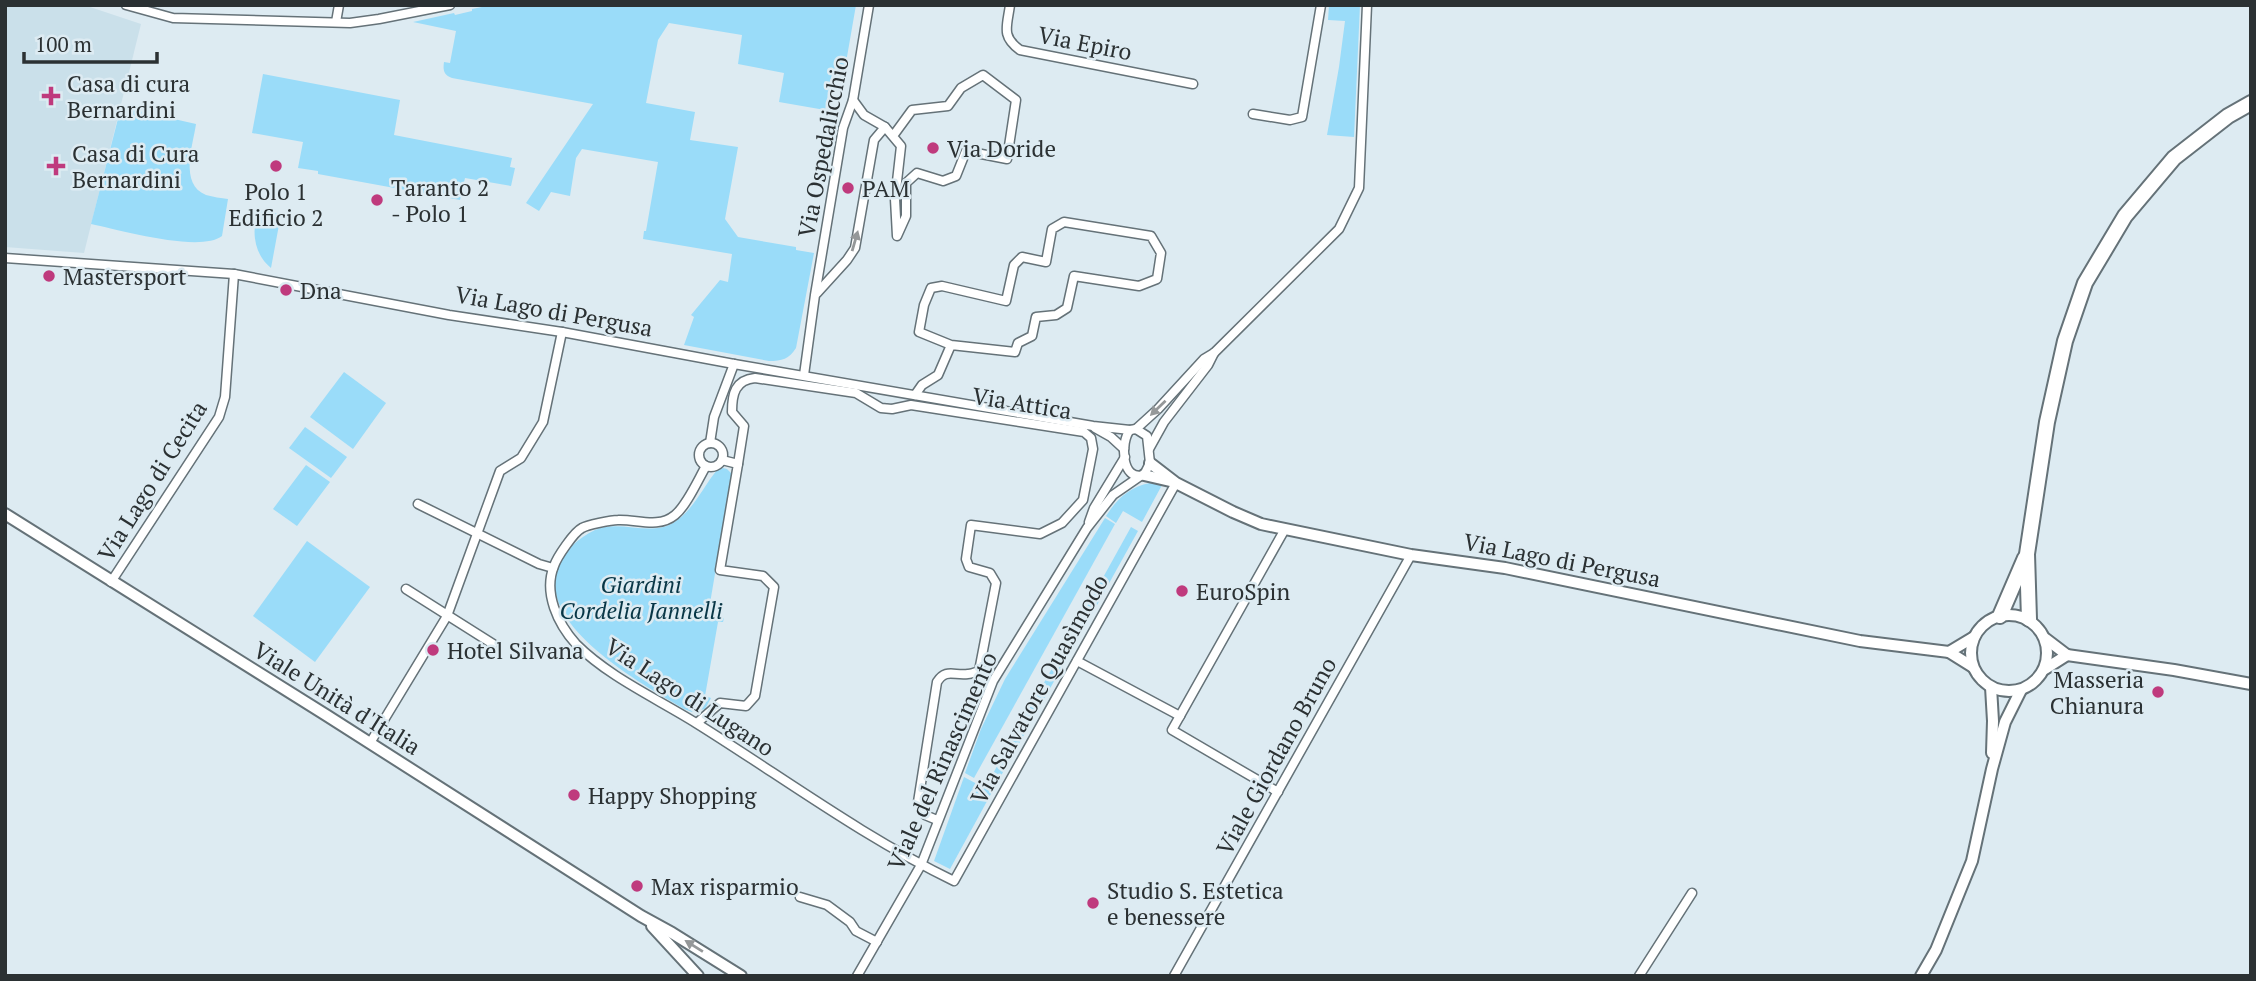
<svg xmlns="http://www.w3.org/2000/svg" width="2256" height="981" font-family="'PT Serif',serif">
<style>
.built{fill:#cae0ea}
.green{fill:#9adcf9}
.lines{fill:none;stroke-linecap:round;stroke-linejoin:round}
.street-casing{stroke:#657278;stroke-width:11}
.secondary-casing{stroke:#657278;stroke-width:14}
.highway-casing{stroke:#657278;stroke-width:18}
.street{stroke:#fff;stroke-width:8}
.secondary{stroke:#fff;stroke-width:10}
.highway{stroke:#fff;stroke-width:14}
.oneway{fill:#959899}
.poi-dot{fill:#bf3a7d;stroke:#ddebf2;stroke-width:2.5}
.labels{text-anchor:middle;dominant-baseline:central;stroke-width:5;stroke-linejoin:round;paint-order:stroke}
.street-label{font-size:23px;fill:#2b3133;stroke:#ddebf2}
.poi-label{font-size:23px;fill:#2b3133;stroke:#ddebf2;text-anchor:start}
.park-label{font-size:23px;font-style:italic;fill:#083646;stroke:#ddebf2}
</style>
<rect width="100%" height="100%" fill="#ddebf2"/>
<polygon class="built" points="6,5 84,5 141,24 84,253 5,247"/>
<g class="green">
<path d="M492,5h364l-12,69 -12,-1 -7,37 -46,-8 5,-29 -46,-9 4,-29 -73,-12 -11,17 -12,63 49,9 -5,28 48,7 -13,72 13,18 58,10v3l18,3 -18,95c-7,11 -14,13 -27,13l-85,-16 10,-28 -3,-2 29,-35 8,2 4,-28 -89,-15 1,-8h2l12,-69 -76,-13 -6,9 -6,38 -19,-4 -12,19 -13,-8 67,-99 -141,-26c-9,-3 -9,-9 -8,-16l6,1 6,-32 -43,-9 41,-9 1,2 17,-4v-2z"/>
<polygon points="1329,5 1360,5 1354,137 1327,135 1339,67 1345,21 1328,20"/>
<polygon points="263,74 400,100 394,135 512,158 510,167 515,168 511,186 465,178 460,200 318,174 318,171 298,168 303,142 252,133"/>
<path d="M121,107l75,17c-3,21 -17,60 10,71 7,2 15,3 22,4l-6,37c-22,17 -102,-6 -131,-12z"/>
<path d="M248,208l33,6 -10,54c-15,-12 -19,-31 -15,-50z"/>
<polygon points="344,372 386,403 353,449 310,417"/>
<polygon points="305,427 347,457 331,478 289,448"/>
<polygon points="306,465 330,482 297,526 273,509"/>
<path d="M723,468l4,1 5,5 -24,141 16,3 -1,4h-5l-13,74 6,2 -6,11 -13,3 -8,-3c-40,-24 -149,-83 -126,-142 6,-16 20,-29 37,-37 25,-11 54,7 78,-7 20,-12 30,-36 44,-53z"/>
<path d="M1150,483l12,2 -20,37 -19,-11 -7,12 -10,-7c11,-17 23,-29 44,-33z"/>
<polygon points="1105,518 1115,524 974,778 965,773 981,729 1005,679"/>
<polygon points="1131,527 1138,531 1071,652 1064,648"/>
<polygon points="307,541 370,587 315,662 253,616"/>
<polygon points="1059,656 1066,660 998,781 991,777"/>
<polygon points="964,777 992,792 950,869 934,861"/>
</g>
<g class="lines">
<defs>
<g id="street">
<polyline points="126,5 173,18 350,23 379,19 450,5"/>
<path d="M1010,5c-3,22 -9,31 10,45l173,34"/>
<polyline points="336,22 339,5"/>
<polyline points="853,100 864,115 885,127 901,146 895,199 897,236 906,216 906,183 917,173 943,181 956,176 966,151 1007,159 1016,100 983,75 961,88 948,106 912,110 893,136"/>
<polyline points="1253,114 1290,120 1302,117 1321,5"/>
<polyline points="5,258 234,274 449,315 562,332 734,364 1093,426 1130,430"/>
<polyline points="817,293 847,260 855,248 874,140 885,127"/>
<polyline points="804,375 815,295 843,128 853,100 869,5"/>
<polyline points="915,395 922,385 938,375 951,345 1015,352 1018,343 1032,336 1036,317 1056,315 1067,308 1074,276 1139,286 1157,279 1161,253 1151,236 1064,222 1052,229 1046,262 1022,257 1014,265 1006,301 942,286 931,288 924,305 919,332 951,345"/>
<polyline points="1095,428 1111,437 1124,449"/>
<polyline points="1136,429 1158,409 1204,359 1214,353 1339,229 1359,188 1367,5"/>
<path d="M1136,429l11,7 3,27 -6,12c-23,7 -24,-33 -14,-45z"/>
<polyline points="710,443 714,417 734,364"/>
<circle cx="711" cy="455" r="12"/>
<polyline points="1149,449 1164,422 1208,365 1214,353"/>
<path d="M738,464l6,-38 -12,-14c0,-18 3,-32 23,-34l101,15 25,15 11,1 19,-4 173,27 7,6 2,11 -10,51 -21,23 -22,11 -69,-9 -5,34 3,8 21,6 6,10 -17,88c-3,1 -7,3 -11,3 -14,2 -22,-6 -31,8l-19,120 6,6 1,7 12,5"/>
<path d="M706,466c-8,14 -19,39 -31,49 -17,14 -38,4 -57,5 -7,0 -31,5 -36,8 -8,4 -25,29 -28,38 -11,27 4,58 22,78 33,33 80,54 120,79 85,53 167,114 258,158l222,-398"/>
<polyline points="418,504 539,564 553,568"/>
<polyline points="1089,522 1094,508 1125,457"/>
<polyline points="111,582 219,417 225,397 234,274"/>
<polyline points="406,589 493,644"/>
<polyline points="1077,661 1180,716"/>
<polyline points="697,723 720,703 746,706 755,696 774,587 763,576 720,570 738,464 722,460"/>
<polyline points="370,743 447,616 500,471 521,458 543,422 562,332"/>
<polyline points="1278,792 1172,730 1285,529"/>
<polyline points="800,897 827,905 850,922 856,931 877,942"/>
<polyline points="857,976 921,865 993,681 1087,528 1113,495 1139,477"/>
<polyline points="1174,976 1411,555"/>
<polyline points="1639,976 1692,893"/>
</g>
<g id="secondary">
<polyline points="1150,463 1176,483 1233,512 1261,524 1411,555 1505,568 1860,641 1949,652"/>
<polyline points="1144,475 1170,481"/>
<polyline points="5,514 326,715 641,916 672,933 741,976"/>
<circle cx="2009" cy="653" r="38"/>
<polyline points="2067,655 2174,670 2251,684"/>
<polyline points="1973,667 1949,652 1974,637"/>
<polyline points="2045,669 2067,655 2046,639"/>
<polyline points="1991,687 1993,721 1992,753"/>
<polyline points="652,926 698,976"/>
<polyline points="1921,976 1936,950 1972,861 1992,769 2005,722 2021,690"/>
</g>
<g id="highway">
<polyline points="2000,616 2025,558"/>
<polyline points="2029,619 2027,554 2047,422 2065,341 2085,283 2125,216 2174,158 2228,116 2251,103"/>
</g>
</defs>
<use href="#street" class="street-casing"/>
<use href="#secondary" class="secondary-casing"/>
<use href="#highway" class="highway-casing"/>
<use href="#street" class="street"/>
<use href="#secondary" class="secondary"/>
<use href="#highway" class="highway"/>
</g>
<defs><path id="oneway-solid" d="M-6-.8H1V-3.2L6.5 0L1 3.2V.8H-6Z" transform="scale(1.75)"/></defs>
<g class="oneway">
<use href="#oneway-solid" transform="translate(855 241) rotate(-74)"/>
<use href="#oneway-solid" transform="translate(1158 408) rotate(136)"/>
<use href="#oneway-solid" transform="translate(694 946) rotate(-148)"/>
</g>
<g class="poi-dot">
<path d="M47.5 85.5h7v7h7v7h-7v7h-7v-7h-7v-7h7z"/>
<circle cx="933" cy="148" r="7"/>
<path d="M52.5 155.5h7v7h7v7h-7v7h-7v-7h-7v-7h7z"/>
<circle cx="276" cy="166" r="7"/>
<circle cx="848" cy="188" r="7"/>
<circle cx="377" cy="200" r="7"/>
<circle cx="49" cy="276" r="7"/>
<circle cx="286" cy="290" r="7"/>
<circle cx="1182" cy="591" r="7"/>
<circle cx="433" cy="650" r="7"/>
<circle cx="2158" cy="692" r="7"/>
<circle cx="574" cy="795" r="7"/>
<circle cx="637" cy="886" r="7"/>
<circle cx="1093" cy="903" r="7"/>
</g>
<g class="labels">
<g class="street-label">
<text transform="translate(1085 43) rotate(11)">Via Epiro</text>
<text transform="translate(823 147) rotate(-79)">Via Ospedalicchio</text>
<text transform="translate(554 311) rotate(10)">Via Lago di Pergusa</text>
<text transform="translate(1022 403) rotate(9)">Via Attica</text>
<text transform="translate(152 481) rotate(-58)">Via Lago di Cecita</text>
<text transform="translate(1562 560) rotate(11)">Via Lago di Pergusa</text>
<text transform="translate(1039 689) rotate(-61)">Via Salvatore Quasìmodo</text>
<text transform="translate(690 697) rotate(33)">Via Lago di Lugano</text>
<text transform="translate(337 698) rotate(32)">Viale Unità d'Italia</text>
<text transform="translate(1276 756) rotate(-61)">Viale Giordano Bruno</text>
<text transform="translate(942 761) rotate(-66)">Viale del Rinascimento</text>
</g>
<g class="poi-label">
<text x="67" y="83">Casa di cura<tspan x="67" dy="26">Bernardini</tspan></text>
<text x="947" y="148">Via Doride</text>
<text x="72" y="153">Casa di Cura<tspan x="72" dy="26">Bernardini</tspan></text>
<text x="391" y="187">Taranto 2<tspan x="391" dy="26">- Polo 1</tspan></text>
<text x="862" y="188">PAM</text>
<text x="276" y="191" text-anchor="middle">Polo 1<tspan x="276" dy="26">Edificio 2</tspan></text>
<text x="63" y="276">Mastersport</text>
<text x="300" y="290">Dna</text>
<text x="1196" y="591">EuroSpin</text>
<text x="447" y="650">Hotel Silvana</text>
<text x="2144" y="679" text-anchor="end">Masseria<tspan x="2144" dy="26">Chianura</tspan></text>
<text x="588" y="795">Happy Shopping</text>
<text x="651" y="886">Max risparmio</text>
<text x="1107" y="890">Studio S. Estetica<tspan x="1107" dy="26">e benessere</tspan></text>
</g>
<g class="park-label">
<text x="641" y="584">Giardini<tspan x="641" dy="26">Cordelia Jannelli</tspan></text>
</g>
</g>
<rect width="2256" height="981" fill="none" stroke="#2b3133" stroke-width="14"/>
<path d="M24 52v10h133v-10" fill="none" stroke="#2b3133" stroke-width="3.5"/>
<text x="35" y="52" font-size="21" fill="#2b3133" stroke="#ddebf2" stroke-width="5" paint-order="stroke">100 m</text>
</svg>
